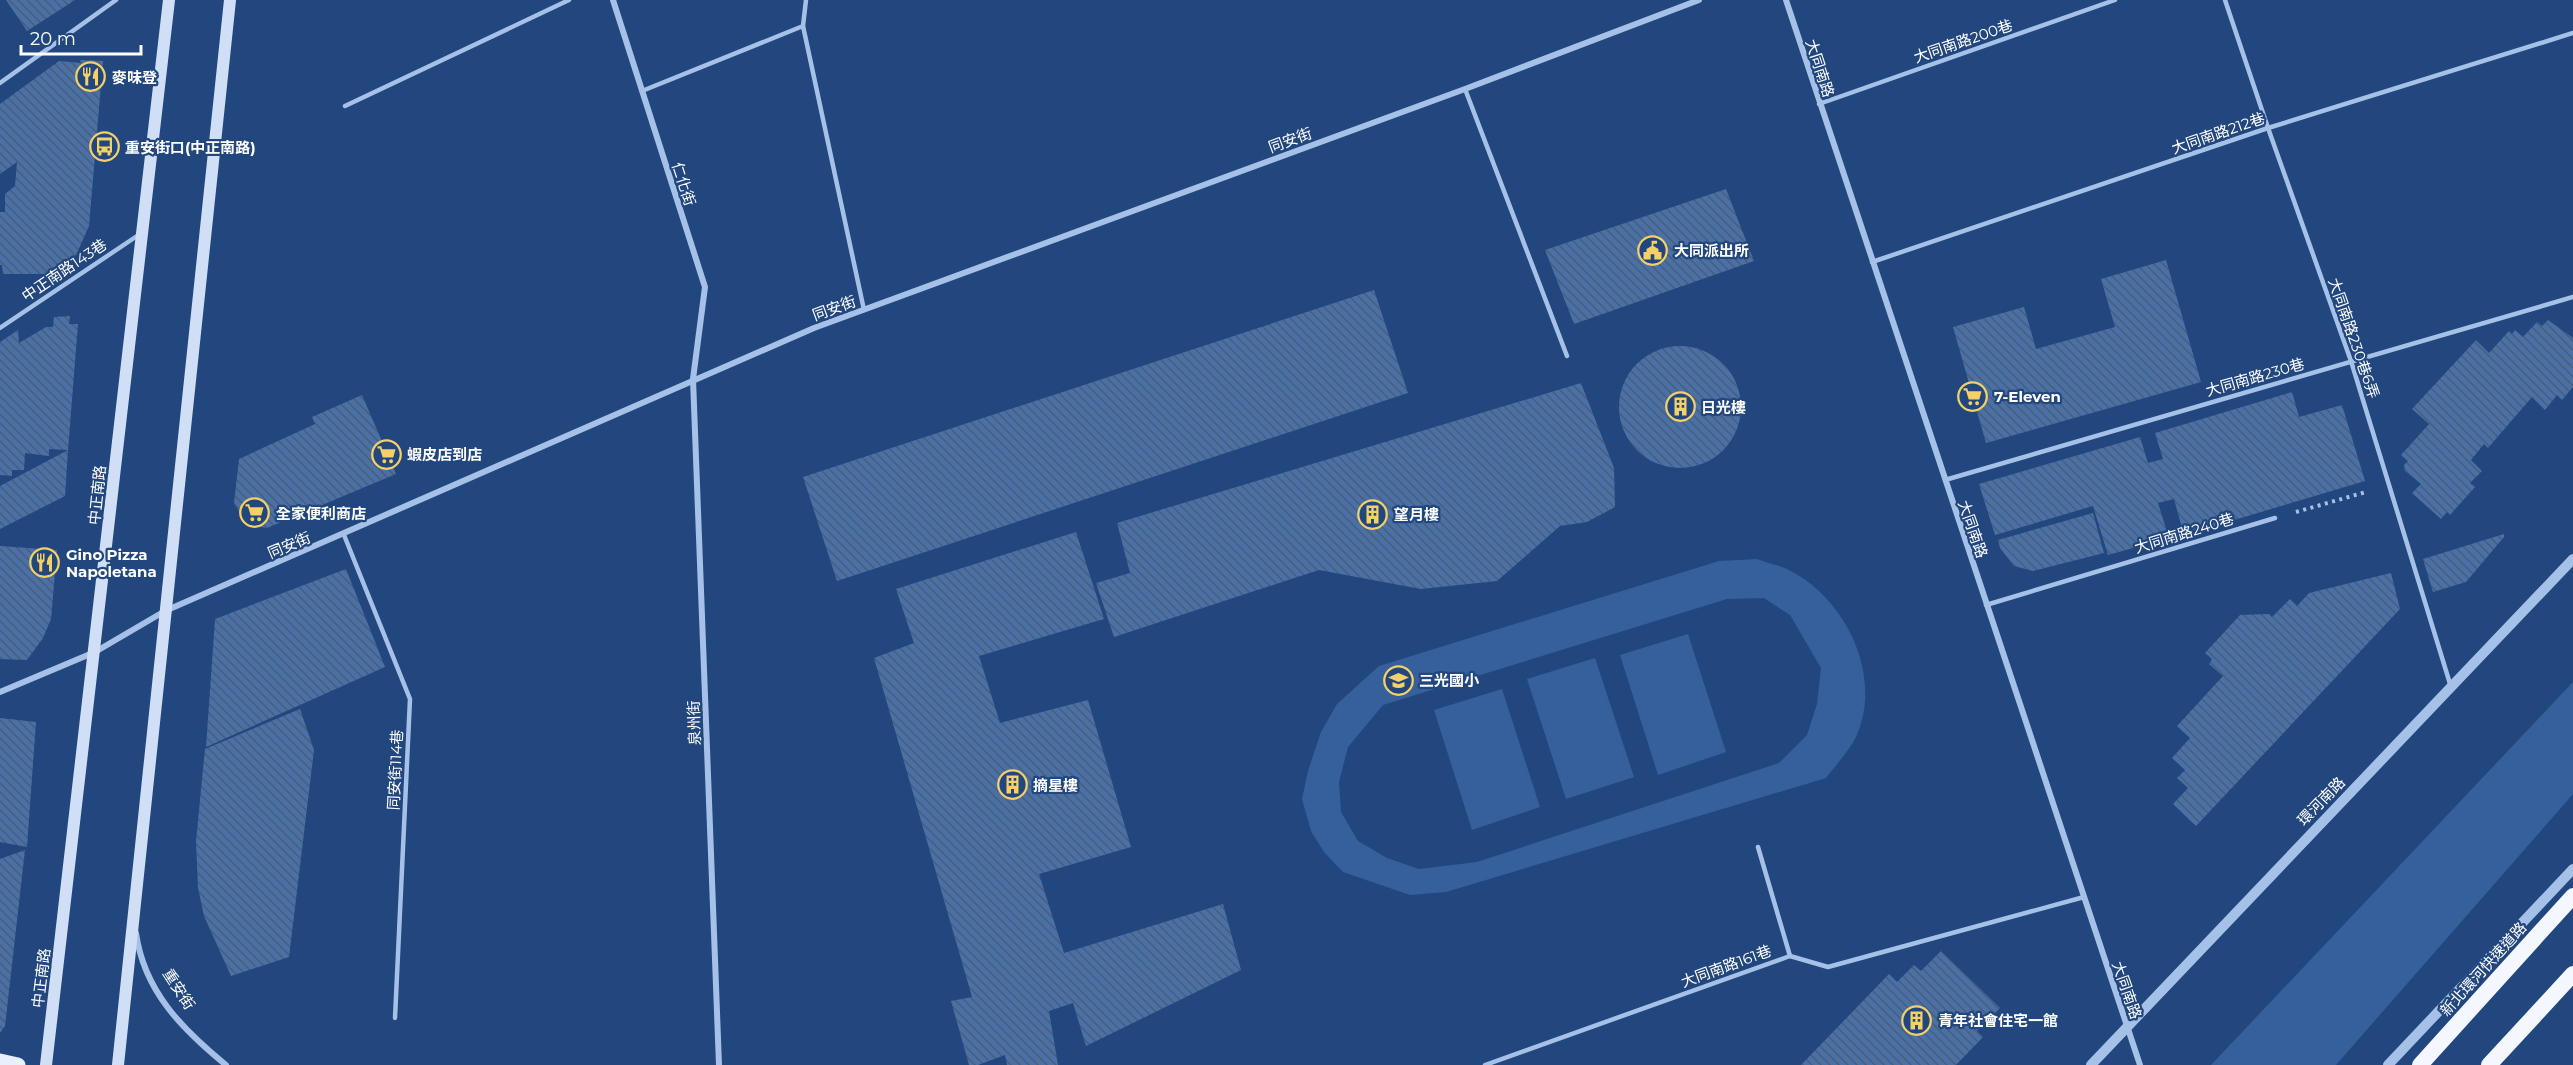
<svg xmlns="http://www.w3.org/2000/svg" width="2573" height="1065" font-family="Montserrat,'Noto Sans TC',sans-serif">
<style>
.green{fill:#35609c;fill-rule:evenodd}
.building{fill:url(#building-back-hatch)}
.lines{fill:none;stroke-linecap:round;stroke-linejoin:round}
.path{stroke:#a6c1e7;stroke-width:4;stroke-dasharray:3 4.5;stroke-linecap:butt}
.service{stroke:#a6c1e7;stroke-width:4.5}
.minor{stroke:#a6c1e7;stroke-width:6}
.tertiary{stroke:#a6c1e7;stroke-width:10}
.secondary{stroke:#d0dff6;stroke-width:12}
.primary{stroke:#e8effd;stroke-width:15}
.trunk{stroke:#f4f7fe;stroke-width:16}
.labels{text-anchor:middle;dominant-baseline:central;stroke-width:4.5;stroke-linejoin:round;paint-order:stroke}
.street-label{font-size:15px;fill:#fff;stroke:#22477e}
.poi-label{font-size:15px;font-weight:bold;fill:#fff;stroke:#22477e;text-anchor:start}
</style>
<defs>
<pattern id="building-back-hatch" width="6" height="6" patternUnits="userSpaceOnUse" patternTransform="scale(1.5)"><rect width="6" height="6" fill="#4a70a8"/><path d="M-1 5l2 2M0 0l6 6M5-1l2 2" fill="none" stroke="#4b5c75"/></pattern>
</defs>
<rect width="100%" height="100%" fill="#22477e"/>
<g class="green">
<path d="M1757,559c10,4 21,6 30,10 58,28 97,106 69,168 -7,14 -20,28 -30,41l-380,114 -36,3 -67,-23 -19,-20 -13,-21 -9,-32 6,-28 13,-39 16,-28 42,-38 340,-105zM1764,598l26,17 31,53 -4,36 -10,31 -28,28 -302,99 -58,7 -32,-11 -29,-17 -17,-29 -2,-30 9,-35 35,-42 344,-106z"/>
<polygon points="1688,634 1726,752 1658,775 1620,655"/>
<polygon points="1595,658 1634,777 1566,799 1527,679"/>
<polygon points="2573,682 2573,794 2336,1065 2211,1065"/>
<polygon points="1502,689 1540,807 1472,830 1434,710"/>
</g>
<g class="building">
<polygon points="6,0 75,0 27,31"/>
<polygon points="80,60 103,61 89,226 76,255 49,274 3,274 2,265 0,265 0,212 5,212 5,194 15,186 17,162 0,174 0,104 59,61 81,63"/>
<polygon points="1726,189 1754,261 1574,324 1545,250"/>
<polygon points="2166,260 2201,382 1986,443 1953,327 2024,307 2036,349 2115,327 2101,279"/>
<polygon points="1374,290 1408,393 837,581 803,477"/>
<polygon points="70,316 69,324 78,324 68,450 49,449 49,456 25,453 24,470 12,470 12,476 0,475 0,342 18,330 19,343 46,327 53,327 54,317"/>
<polygon points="2548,320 2573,338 2573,387 2562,400 2557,395 2545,410 2532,397 2488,448 2484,444 2471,460 2482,471 2470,483 2475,487 2450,515 2447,512 2441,519 2412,493 2421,484 2405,471 2404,465 2408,461 2401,455 2429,424 2412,409 2476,340 2489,353 2509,331 2512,334 2515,330 2523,337 2537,322 2542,326"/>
<circle cx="1680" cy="407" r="61"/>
<polygon points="1581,383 1614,468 1615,507 1587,522 1560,526 1497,581 1421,589 1319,570 1114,637 1096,583 1130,573 1117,523"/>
<polygon points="2292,392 2299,417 2342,405 2365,481 2184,535 2174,499 2158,503 2169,538 2108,555 2093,506 1995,535 1979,484 2140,437 2148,463 2163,459 2155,433"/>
<polygon points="362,395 396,474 267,528 252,525 242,516 234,503 239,459 315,424 312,417"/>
<polygon points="68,450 65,496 0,529 0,486"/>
<polygon points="2093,513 2104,553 2033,571 2014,566 2000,548 1998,540"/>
<polygon points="1076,532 1104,619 979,656 1000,723 1088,700 1131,847 1039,874 1064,953 1223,904 1241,970 1086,1046 1073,1003 1049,1011 1058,1065 1007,1065 1005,1055 978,1065 969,1065 951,1001 972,997 874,658 914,643 896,589"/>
<polygon points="2504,534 2504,537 2466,582 2433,592 2423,559"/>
<polygon points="0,546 57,550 51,619 43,638 27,660 0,659"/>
<polygon points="346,569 385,667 206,747 215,619"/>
<polygon points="2391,573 2400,609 2196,826 2173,804 2188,788 2177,778 2185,770 2172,758 2190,738 2177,726 2223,676 2209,664 2212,659 2205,653 2240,615 2269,614 2272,617 2290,599 2297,606 2309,593"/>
<polygon points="300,709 314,750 289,957 231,976 204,916 198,888 196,841 205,749"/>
<polygon points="0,718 36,722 27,847 0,842"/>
<polygon points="25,850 5,1026 0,1033 0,859"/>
<polygon points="1941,951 2000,1008 1977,1031 1983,1037 1956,1065 1801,1065 1889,974 1897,982 1914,965 1921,971"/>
</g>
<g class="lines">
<polyline class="path" points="2296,512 2366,492"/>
<g class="service">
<polyline points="2225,0 2268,128 2351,361 2451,687"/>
<polyline points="803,26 864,310"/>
<polyline points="0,83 116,0"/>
<polyline points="1465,89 1567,356"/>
<polyline points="642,91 803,26 806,0"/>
<polyline points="1819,104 2115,0"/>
<polyline points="345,106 569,0"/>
<polyline points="1872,262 2268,128 2573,33"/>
<polyline points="0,328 140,234"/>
<polyline points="1945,480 2573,297"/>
<polyline points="344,535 410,699 395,1018"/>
<polyline points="1986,605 2275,518"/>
<polyline points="1758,847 1790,956"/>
<polyline points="1485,1065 1790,956 1828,967 2084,897"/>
</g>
<g class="minor">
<polyline points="613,0 705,287 693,379 719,1065"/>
<polyline points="1786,0 2140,1065"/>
<polyline points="0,692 95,652 165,611 814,328 1465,89 1699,0"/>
<path d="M136,933c8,58 46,96 90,132"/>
</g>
<g class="tertiary">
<polyline points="2091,1065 2573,559"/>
<polyline points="2388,1065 2573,869"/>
</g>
<g class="secondary">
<polyline points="46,1065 169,0"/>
<polyline points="118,1065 230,0"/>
</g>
<polyline class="primary" points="0,1061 18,1065"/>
<g class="trunk">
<polyline points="2420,1065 2573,896"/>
<polyline points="2489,1065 2573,974"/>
</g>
</g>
<defs>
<symbol id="restaurant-ring" viewBox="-11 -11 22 22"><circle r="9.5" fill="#22477e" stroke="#f3d068" stroke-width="1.5"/><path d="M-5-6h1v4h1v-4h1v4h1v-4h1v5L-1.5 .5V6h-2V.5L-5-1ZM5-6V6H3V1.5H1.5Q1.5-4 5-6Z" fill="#f3d068"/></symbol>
<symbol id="bus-ring" viewBox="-11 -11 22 22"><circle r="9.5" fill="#22477e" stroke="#f3d068" stroke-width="1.5"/><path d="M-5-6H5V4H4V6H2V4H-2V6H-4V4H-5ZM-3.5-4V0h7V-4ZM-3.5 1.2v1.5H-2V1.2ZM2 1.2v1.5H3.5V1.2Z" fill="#f3d068"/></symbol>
<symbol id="civic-ring" viewBox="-11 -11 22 22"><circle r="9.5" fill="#22477e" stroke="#f3d068" stroke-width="1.5"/><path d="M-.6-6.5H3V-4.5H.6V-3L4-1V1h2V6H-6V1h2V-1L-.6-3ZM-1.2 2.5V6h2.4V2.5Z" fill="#f3d068"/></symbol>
<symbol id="supermarket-ring" viewBox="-11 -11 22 22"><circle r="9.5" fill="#22477e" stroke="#f3d068" stroke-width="1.5"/><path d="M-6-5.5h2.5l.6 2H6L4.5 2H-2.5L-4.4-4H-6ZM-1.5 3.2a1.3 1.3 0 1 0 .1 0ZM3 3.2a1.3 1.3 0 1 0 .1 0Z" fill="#f3d068"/></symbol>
<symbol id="building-ring" viewBox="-11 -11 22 22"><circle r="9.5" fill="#22477e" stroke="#f3d068" stroke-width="1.5"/><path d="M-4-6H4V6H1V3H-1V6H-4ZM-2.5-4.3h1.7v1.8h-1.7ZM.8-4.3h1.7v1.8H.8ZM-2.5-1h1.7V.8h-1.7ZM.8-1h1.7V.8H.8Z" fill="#f3d068"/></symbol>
<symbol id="school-ring" viewBox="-11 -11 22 22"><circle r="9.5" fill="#22477e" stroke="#f3d068" stroke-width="1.5"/><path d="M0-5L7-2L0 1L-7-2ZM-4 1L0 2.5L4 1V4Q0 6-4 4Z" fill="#f3d068"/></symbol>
</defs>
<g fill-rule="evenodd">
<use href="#restaurant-ring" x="74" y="60" width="33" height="33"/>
<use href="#bus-ring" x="88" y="130" width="33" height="33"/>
<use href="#civic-ring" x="1636" y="234" width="33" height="33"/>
<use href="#supermarket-ring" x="1956" y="380" width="33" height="33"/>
<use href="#building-ring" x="1664" y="390" width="33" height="33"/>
<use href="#supermarket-ring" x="370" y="438" width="33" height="33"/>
<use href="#supermarket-ring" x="238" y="496" width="33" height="33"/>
<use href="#building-ring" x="1356" y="498" width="33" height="33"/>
<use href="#restaurant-ring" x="28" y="546" width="33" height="33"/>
<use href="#school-ring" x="1382" y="664" width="33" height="33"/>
<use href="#building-ring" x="996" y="768" width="33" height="33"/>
<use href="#building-ring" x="1900" y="1004" width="33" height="33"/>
</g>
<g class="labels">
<g class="street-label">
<text transform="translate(1963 41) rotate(-19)">大同南路200巷</text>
<text transform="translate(1820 68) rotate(72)">大同南路</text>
<text transform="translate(2218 133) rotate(-19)">大同南路212巷</text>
<text transform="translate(1290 140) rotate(-20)">同安街</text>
<text transform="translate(684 184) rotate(72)">仁化街</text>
<text transform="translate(64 270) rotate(-34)">中正南路143巷</text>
<text transform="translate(834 308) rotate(-20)">同安街</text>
<text transform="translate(2354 338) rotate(71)">大同南路230巷6弄</text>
<text transform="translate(2255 377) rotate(-16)">大同南路230巷</text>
<text transform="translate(97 495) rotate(-84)">中正南路</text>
<text transform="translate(1973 529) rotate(71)">大同南路</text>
<text transform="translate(2184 533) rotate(-17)">大同南路240巷</text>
<text transform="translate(289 545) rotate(-23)">同安街</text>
<text transform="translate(694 723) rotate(-92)">泉州街</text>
<text transform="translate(395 770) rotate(-87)">同安街114巷</text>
<text transform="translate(2321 801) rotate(-46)">環河南路</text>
<text transform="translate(1726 966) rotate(-20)">大同南路161巷</text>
<text transform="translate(2483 969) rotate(-48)">新北環河快速道路</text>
<text transform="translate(41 978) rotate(-83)">中正南路</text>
<text transform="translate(179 989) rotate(57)">重安街</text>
<text transform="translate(2127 990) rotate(71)">大同南路</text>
</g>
<g class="poi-label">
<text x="112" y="77">麥味登</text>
<text x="125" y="147">重安街口(中正南路)</text>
<text x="1674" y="250">大同派出所</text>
<text x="1994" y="396">7-Eleven</text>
<text x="1701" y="407">日光樓</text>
<text x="407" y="454">蝦皮店到店</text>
<text x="276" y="513">全家便利商店</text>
<text x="1394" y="514">望月樓</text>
<text x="66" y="554">Gino Pizza<tspan x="66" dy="17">Napoletana</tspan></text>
<text x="1419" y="680">三光國小</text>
<text x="1033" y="785">摘星樓</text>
<text x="1938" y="1020">青年社會住宅一館</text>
</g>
</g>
<path d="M21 45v9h120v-9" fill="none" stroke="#ffffff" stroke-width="3"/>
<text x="30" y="45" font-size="18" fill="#ffffff" stroke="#22477e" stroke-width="4.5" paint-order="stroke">20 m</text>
</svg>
